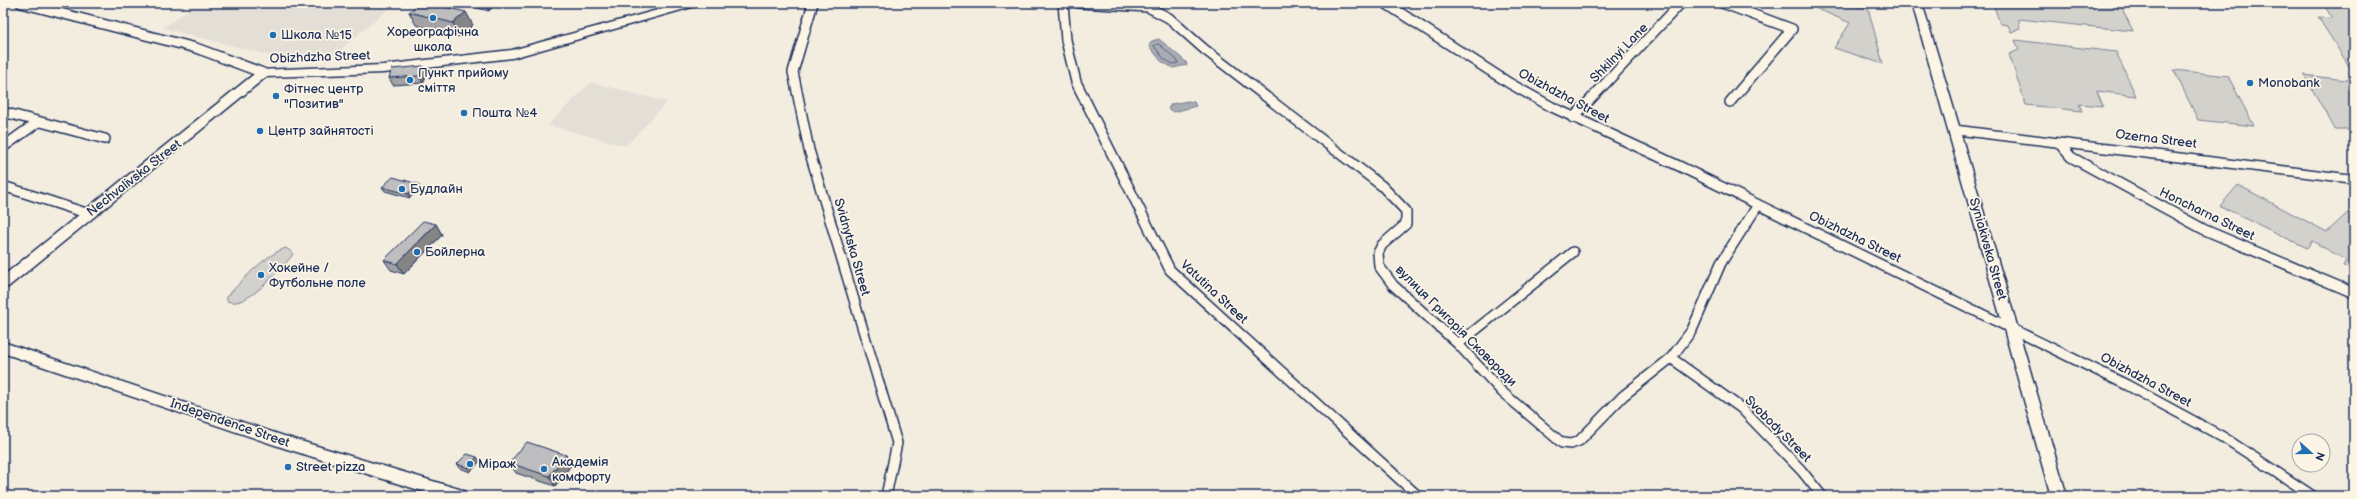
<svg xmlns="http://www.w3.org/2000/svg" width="2357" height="499" font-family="'Balsamiq Sans',sans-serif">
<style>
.built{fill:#e3dfd6}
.green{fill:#d3d1cc;stroke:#778095}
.water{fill:#a9acb3;stroke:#707a91}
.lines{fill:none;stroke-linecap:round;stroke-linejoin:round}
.shore{stroke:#546180;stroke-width:1}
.street-casing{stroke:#1b2f5e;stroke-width:12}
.secondary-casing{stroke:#1b2f5e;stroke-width:3}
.street{stroke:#fcf5e5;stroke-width:9}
.secondary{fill:#fcf5e5;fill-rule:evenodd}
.wall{fill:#a3a3a5;stroke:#1b2f5e}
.shaded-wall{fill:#858586;stroke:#1b2f5e}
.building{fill:#bebec0;stroke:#1b2f5e}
.poi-dot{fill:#1f6fb2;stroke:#fcf5e5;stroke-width:1.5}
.labels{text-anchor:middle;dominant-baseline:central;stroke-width:3.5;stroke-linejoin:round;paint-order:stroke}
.poi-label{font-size:13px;fill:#1b2f5e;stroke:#fcf5e5;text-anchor:start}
.street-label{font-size:13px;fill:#1b2f5e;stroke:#fcf5e5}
</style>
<rect width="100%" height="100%" fill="#f3ede0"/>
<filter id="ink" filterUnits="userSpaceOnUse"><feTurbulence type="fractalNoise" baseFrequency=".025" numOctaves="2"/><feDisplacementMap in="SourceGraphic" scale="8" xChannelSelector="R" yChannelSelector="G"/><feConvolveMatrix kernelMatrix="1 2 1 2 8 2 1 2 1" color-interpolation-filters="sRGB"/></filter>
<g filter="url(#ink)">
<g class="built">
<polygon points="197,3 395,3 331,58 279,58 163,28"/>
<polygon points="591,82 666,102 667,102 626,146 548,125"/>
</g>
<g class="green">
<polygon points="1804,3 1850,3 1850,6 1868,8 1883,64 1834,48 1850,23"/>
<polygon points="1993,3 2120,4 2133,31 2019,19 2020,29 2011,32 2008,25 2000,24"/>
<polygon points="2323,3 2354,3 2354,74 2318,17 2332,18"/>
<polygon points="2015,40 2116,52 2136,96 2097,91 2103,106 2079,104 2082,111 2026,105 2009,54 2019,50"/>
<polygon points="2174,70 2228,76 2254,126 2198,120"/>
<polygon points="2304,75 2354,81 2354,137 2347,129 2335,129"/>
<polygon points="2238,185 2327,232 2354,207 2354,271 2343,266 2346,260 2312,241 2307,248 2220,206"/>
<path d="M286,248l7,5 -2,4c-12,13 -45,53 -64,44v-4c14,-16 39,-43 59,-49z"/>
</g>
<g class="water">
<polygon points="1159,39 1186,62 1187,65 1173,68 1161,61 1149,46 1152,41"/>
<polygon points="1188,101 1194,102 1196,106 1174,112 1168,109 1171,104"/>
</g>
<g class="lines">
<polygon class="shore" points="1159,44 1178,61 1178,63 1173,64 1164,59 1154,46"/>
<defs>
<g id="street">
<polyline points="21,3 196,48 263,73"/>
<polyline points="813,3 793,72 809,150 897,443 886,496"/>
<polyline points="1063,3 1066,40 1076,82 1170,270 1418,496"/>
<polyline points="1079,3 1148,7 1169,18 1204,49 1382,186 1406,211 1406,224 1382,245 1378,253 1379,266 1393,285 1458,344 1502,392 1562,443 1571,444 1579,441 1623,396 1671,358 1692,330 1721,263 1758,205"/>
<polyline points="1385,3 1509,83 1552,107 1679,166 2127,385 2223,437 2313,496"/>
<polyline points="1722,3 1792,29 1730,102"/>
<polyline points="3,112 105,139"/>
<polyline points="1573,118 1681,3"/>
<polyline points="2059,143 2071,157 2205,230 2354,293"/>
<polyline points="3,147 38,122"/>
<polyline points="3,186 89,214"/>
<polyline points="1458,344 1573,252"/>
<polyline points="1671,358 1741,408 1801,470 1822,496"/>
</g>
<g id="secondary">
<polygon points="683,3 700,3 699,5 512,58 383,73 266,77 8,287 3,288 3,276 259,70 383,65 512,50"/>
<polygon points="1912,3 1922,3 1959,126 2354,175 2354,183 1961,135 2067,496 2051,496"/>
<polygon points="3,342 284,436 459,489 464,491 467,496 438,496 284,448 3,353"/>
</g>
</defs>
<use href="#street" class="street-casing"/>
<use href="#secondary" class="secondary-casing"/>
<use href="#street" class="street"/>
<use href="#secondary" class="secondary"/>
</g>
<g class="wall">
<polygon points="458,3 497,3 489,11"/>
<polygon points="409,12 473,25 460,37 416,25"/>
<polygon points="423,66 427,73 423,83 393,85 389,78"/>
<polygon points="418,184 420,188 410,198 385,191 382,187"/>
<polygon points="436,224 442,235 404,274 391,270 384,260"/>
<polygon points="566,455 572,464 555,486 516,473 509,463"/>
<polygon points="480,461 470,472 460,468 457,464"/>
</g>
<g class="shaded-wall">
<polygon points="485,3 497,3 489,11"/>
<polygon points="466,12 473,25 460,37 453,23"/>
<polygon points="423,66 427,73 423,83 419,76"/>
<polygon points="418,184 420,188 410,198 408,194"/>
<polygon points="436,224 442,235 404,274 397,264"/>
<polygon points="566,455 572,464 555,486 549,476"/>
<polygon points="477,457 480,461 470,472 468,468"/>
</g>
<g class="building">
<polygon points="420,3 429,3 466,12 453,23 409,12"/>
<polygon points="423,66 419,76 389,78 392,69"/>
<polygon points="393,177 418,184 408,194 382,187"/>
<polygon points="423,221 436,224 397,264 384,260"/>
<polygon points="527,442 566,455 549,476 509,463"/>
<polygon points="467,454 477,457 468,468 457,464"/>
</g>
</g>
<g class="poi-dot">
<circle cx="433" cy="18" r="4"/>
<circle cx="273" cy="35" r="4"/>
<circle cx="410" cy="80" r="4"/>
<circle cx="2250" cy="83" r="4"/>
<circle cx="276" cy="96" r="4"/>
<circle cx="464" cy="113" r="4"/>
<circle cx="260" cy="131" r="4"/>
<circle cx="402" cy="189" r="4"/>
<circle cx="417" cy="252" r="4"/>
<circle cx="261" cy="275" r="4"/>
<circle cx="470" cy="464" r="4"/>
<circle cx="288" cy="467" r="4"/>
<circle cx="544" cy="469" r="4"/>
</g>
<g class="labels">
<g class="poi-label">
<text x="433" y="32" text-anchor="middle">Хореографічна<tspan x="433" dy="15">школа</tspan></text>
<text x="281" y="35">Школа №15</text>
<text x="418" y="73">Пункт прийому<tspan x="418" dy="15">сміття</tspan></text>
<text x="2258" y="83">Monobank</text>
<text x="284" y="89">Фітнес центр<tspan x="284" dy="15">"Позитив"</tspan></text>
<text x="472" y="113">Пошта №4</text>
<text x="268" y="131">Центр зайнятості</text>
<text x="410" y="189">Будлайн</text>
<text x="425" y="252">Бойлерна</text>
<text x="269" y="268">Хокейне /<tspan x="269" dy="15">Футбольне поле</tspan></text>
<text x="552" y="462">Академія<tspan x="552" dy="15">комфорту</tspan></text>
<text x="478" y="464">Міраж</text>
<text x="296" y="467">Street pizza</text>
</g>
<g class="street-label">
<text transform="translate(1619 53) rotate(-46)">Shkilnyi Lane</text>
<text transform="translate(320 57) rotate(-2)">Obizhdzha Street</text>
<text transform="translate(1564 96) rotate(28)">Obizhdzha Street</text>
<text transform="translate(2156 139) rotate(7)">Ozerna Street</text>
<text transform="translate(134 178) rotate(-38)">Nechvalivska Street</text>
<text transform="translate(2207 214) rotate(26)">Honcharna Street</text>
<text transform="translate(1855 237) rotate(26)">Obizhdzha Street</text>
<text transform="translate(852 247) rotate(74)">Svidnytska Street</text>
<text transform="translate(1988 249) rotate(74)">Syniakivska Street</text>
<text transform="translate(1214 292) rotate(43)">Vatutina Street</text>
<text transform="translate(1456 326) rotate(45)">вулиця Григорія Сковороди</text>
<text transform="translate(2146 380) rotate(28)">Obizhdzha Street</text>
<text transform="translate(230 423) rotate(19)">Independence Street</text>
<text transform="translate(1778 429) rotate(45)">Svobody Street</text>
</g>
</g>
<rect width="2357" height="499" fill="none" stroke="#fcf5e5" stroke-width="16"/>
<rect x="8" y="8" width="2341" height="483" fill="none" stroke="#1b2f5e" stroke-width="1.5" filter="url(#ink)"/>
<g transform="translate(2311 453) rotate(111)"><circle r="19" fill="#fcf5e5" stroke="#a2a6af"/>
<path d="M0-3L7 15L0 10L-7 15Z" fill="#1f6fb2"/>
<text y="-6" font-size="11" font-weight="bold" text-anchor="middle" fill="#1b2f5e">N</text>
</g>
</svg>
